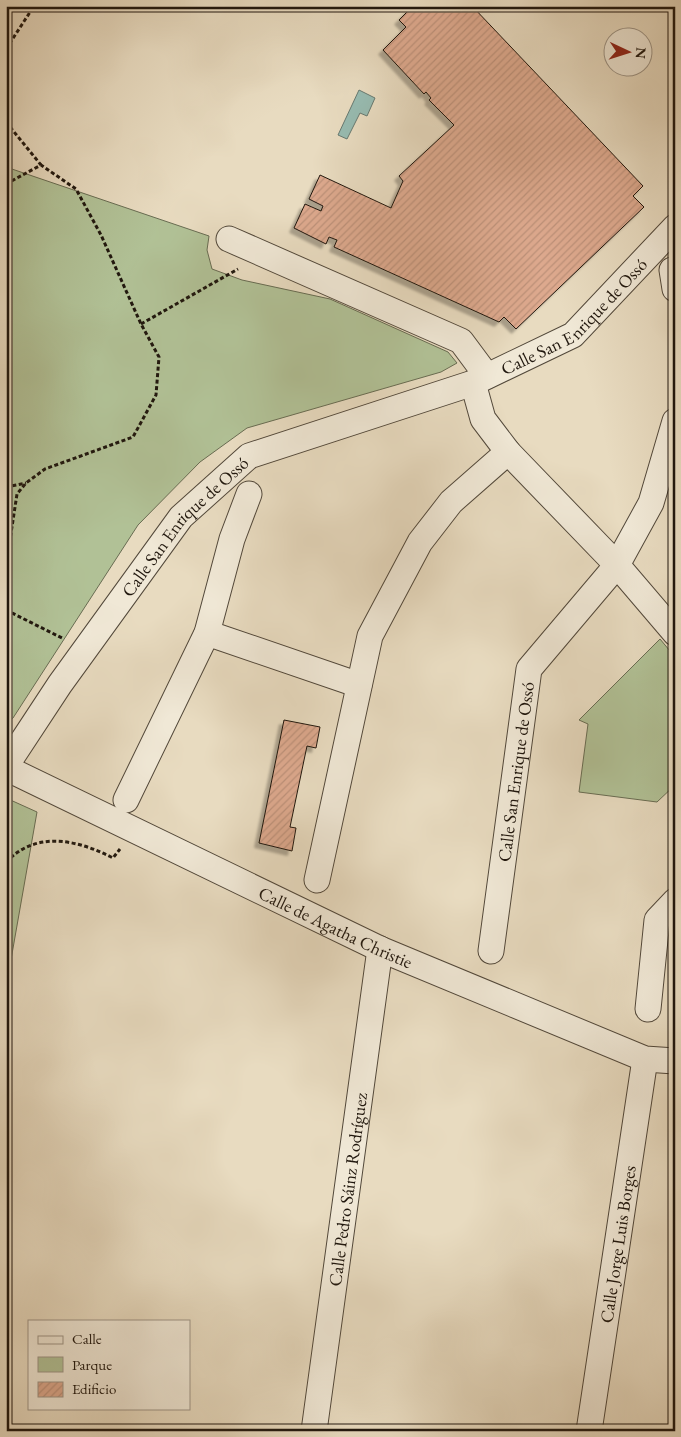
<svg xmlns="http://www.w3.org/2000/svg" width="681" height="1437" font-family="'EB Garamond',serif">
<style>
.green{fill:#b1c196;stroke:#686c52}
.water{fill:#97bbb1;stroke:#677970}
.building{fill:url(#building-hatch);stroke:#20170e;filter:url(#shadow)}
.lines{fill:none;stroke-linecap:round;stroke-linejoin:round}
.street-casing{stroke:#52483a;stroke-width:27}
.path{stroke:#20170e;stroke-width:3;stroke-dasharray:4 2.5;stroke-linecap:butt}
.street{stroke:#f0e8d6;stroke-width:25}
.labels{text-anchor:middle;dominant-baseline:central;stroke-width:4;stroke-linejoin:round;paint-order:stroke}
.street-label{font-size:18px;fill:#20170e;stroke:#f0e8d6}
</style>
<defs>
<pattern id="building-hatch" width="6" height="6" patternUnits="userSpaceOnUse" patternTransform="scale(1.25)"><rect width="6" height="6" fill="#dda98e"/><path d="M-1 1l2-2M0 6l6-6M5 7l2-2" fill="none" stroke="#bd9179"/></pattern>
<filter id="shadow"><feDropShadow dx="-4.5" dy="4.5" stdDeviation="1" flood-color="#0004"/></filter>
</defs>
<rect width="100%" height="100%" fill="#e8dbc0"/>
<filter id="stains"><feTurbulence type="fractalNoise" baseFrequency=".004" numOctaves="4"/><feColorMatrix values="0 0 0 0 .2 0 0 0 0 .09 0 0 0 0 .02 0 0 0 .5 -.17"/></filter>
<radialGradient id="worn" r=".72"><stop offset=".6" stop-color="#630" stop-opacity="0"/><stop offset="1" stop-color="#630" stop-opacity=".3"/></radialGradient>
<g class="green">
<polygon points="6,167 209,236 207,250 212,269 242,280 330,299 448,352 457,363 441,372 247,428 200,462 138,525 13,718 6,725"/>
<polygon points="660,639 675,657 675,785 657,802 579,792 588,724 579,720"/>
<polygon points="6,798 37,812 6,988"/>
</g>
<polygon class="water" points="359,90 375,98 367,116 360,113 347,139 338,135"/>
<g class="building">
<polygon points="413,6 472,6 643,186 633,196 644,207 516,329 504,317 499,322 334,247 337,240 329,237 326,244 294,228 305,204 321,211 323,206 309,199 320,175 391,208 403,181 399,176 454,125 429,100 431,98 426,92 424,94 383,50 406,27 399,20"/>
<polygon points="284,720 320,727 316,748 307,746 290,827 296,828 292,851 259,843"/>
</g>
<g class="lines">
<defs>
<g id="street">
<polyline points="229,239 461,341 487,376"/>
<polyline points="672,270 675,289"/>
<polyline points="473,383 483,419 508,452 617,565 675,633"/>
<polyline points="207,633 359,685"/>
<path id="s1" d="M6,766l54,-82 121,-167 68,-61 224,-73 100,-48 102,-108"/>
<path id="s2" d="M6,768l374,181 265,110 30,2"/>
<polyline points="126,800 207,633 232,539 249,494"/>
<polyline points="317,880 370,636 420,542 451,502 508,452"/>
<path id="s3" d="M491,951l38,-282 88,-104 34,-62 24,-82"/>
<polyline points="648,1009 657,920 675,901"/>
<path id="s4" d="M314,1431l66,-482"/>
<path id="s5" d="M589,1431l56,-372"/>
</g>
</defs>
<use href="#street" class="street-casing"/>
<g class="path">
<polyline points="6,49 34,6"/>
<polyline points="6,122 41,165"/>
<polyline points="6,184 41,165 76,189 101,235 141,324 159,357 156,395 133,437 45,469 26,483 17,494 6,566"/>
<polyline points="141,324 238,269"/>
<polyline points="6,487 26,483"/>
<polyline points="6,610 64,639"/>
<path d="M6,862c31,-32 72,-22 107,-4l7,-9"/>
</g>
<use href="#street" class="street"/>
</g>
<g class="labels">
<g class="street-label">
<text stroke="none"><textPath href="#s1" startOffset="754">Calle San Enrique de Ossó</textPath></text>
<text stroke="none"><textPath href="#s1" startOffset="300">Calle San Enrique de Ossó</textPath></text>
<text stroke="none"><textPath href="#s3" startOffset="181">Calle San Enrique de Ossó</textPath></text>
<text stroke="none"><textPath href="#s2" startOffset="366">Calle de Agatha Christie</textPath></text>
<text stroke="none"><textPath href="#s4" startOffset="244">Calle Pedro Sáinz Rodríguez</textPath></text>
<text stroke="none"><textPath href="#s5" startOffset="189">Calle Jorge Luis Borges</textPath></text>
</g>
</g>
<rect width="681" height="1437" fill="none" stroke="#e8dbc0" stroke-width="25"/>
<rect x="8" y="8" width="666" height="1422" fill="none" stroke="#20170e" stroke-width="2.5"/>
<rect x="12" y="12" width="656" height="1412" fill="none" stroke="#20170e"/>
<rect x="28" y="1320" width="162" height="90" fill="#f0e8d6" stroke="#9d9486"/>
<rect x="38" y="1336" width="25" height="8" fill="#f0e8d6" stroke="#9d9486"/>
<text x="72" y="1344" font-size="15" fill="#20170e">Calle</text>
<rect x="38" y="1357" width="25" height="15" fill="#b1c196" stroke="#9d9486"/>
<text x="72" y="1370" font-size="15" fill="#20170e">Parque</text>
<rect x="38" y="1382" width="25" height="15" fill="url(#building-hatch)" stroke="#9d9486"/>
<text x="72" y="1394" font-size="15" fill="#20170e">Edificio</text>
<g transform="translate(628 52) rotate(94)"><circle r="24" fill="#f0e8d6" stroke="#9d9486"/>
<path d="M0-4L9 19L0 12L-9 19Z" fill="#8f2418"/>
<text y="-8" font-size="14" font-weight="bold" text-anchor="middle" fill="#20170e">N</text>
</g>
<rect width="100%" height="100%" filter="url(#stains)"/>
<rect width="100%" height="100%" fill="url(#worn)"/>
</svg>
